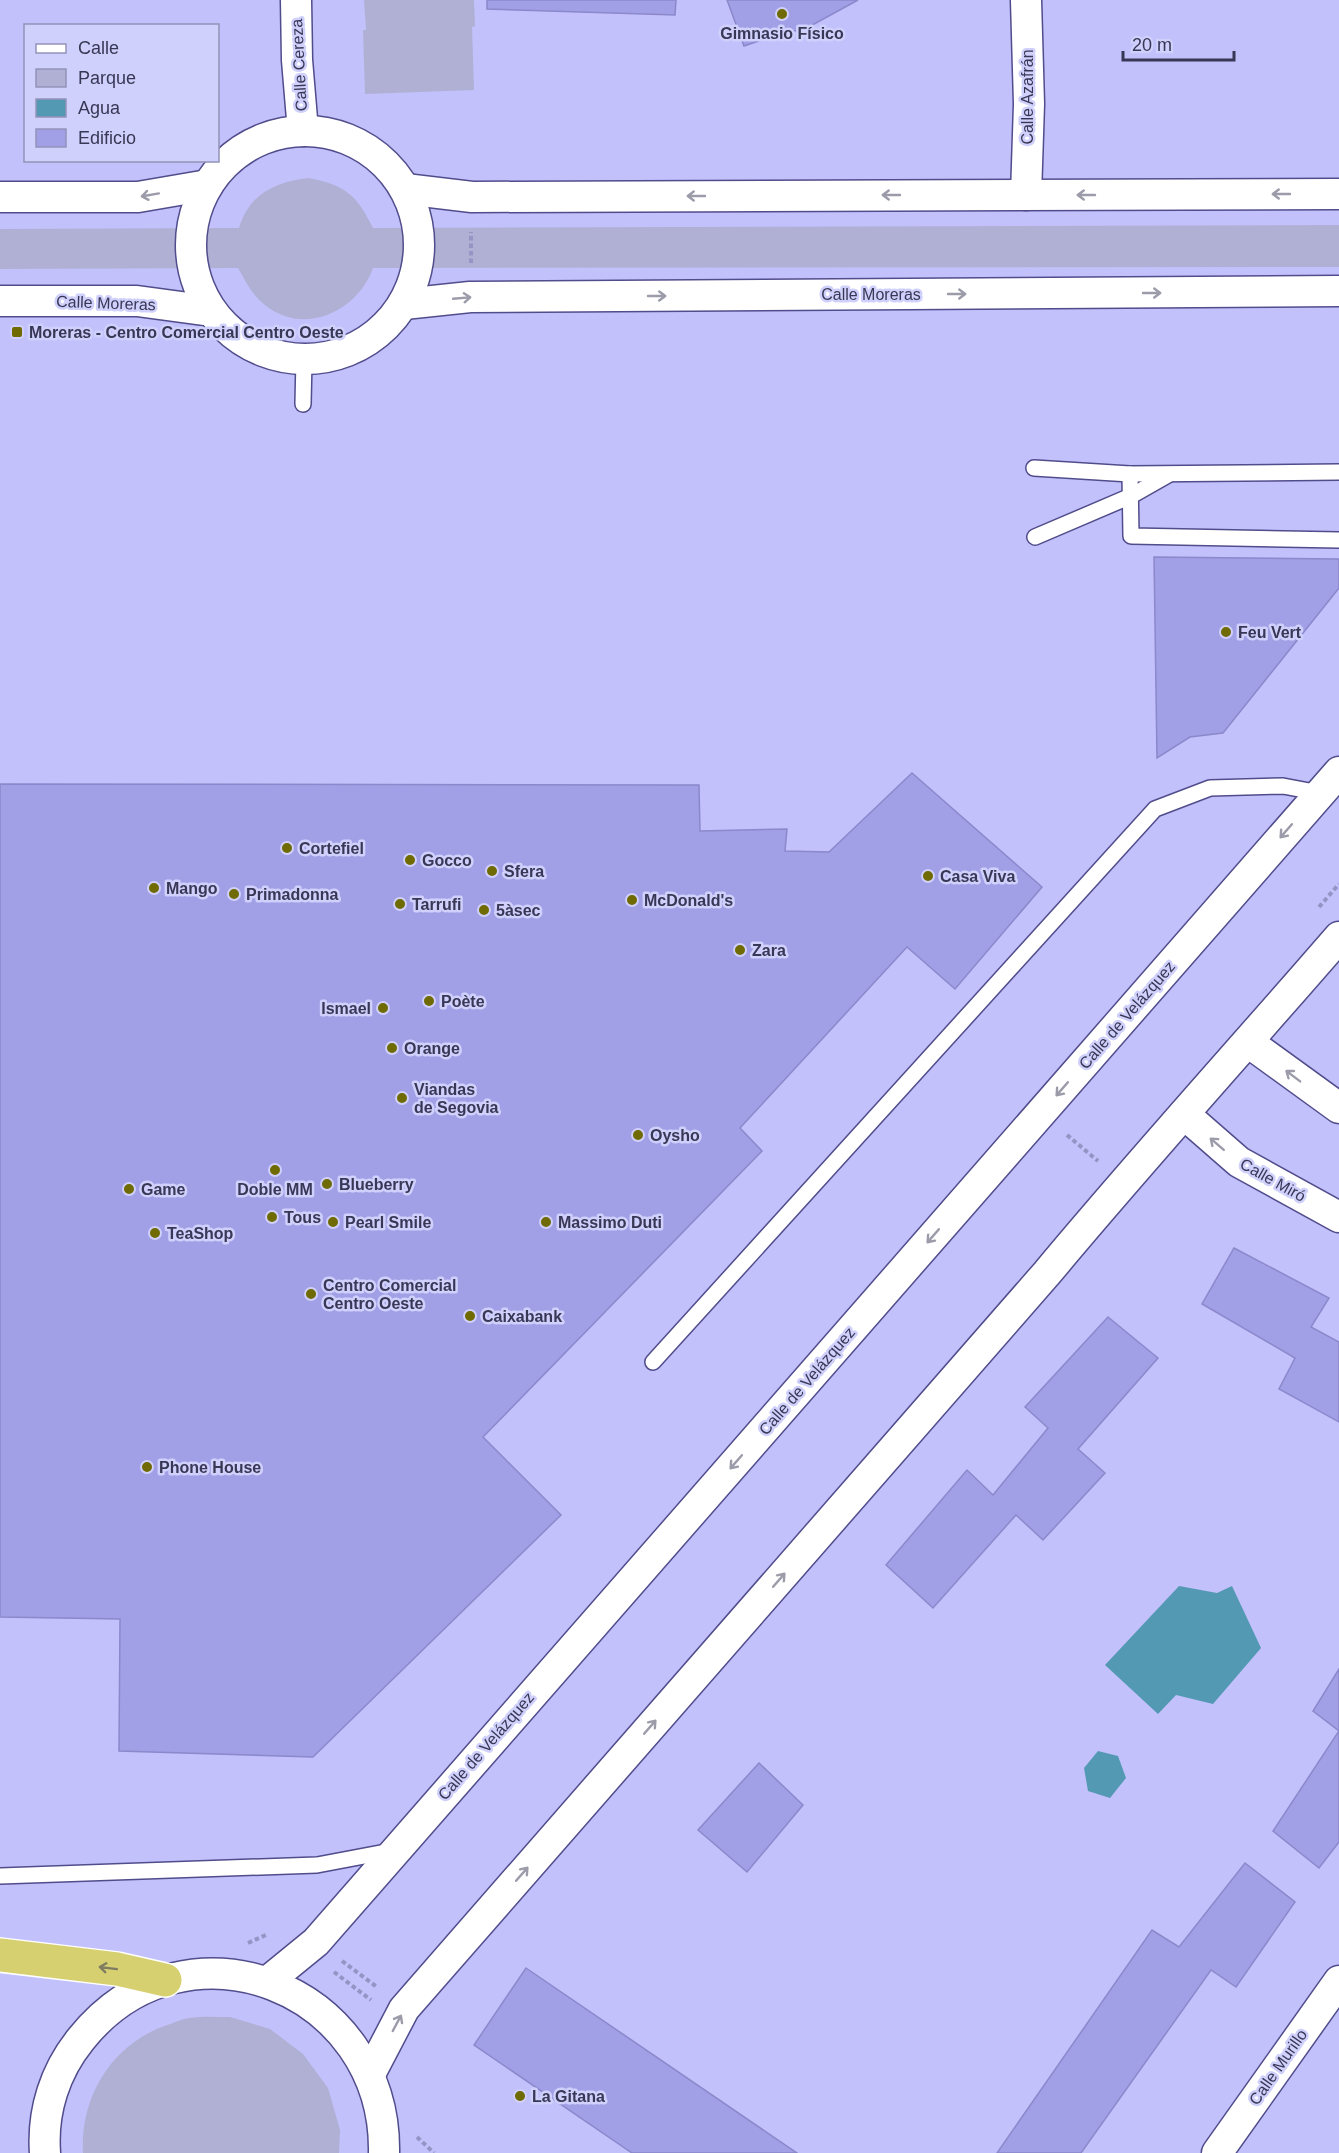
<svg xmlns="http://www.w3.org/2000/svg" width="1339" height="2153" font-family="Arial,sans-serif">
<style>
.green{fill:#b0b0d5}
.water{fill:#5499b4}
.building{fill:#a19fe5;stroke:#8b88cc;stroke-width:1.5}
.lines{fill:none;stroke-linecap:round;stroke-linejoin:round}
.lane-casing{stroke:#514c8b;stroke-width:18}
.street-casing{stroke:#514c8b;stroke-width:33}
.highway-casing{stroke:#fff;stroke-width:36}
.path{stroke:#9594c5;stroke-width:4;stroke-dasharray:4.5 3;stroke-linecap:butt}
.lane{stroke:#fff;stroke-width:15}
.street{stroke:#fff;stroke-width:30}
.highway{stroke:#d6d071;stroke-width:33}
.oneway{stroke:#9c9baa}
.oneway2{stroke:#7f7c62}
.poi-dot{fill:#706a03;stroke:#d0d0fc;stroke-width:2}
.labels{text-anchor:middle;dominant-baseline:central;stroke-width:5;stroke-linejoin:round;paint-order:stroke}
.poi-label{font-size:16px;font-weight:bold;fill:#383755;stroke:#d0d0fc;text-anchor:start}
.street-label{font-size:16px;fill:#383755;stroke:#d0d0fc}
</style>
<rect width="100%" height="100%" fill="#c2c1fb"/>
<g class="green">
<polygon points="364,0 474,0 475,26 472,27 474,90 365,94 363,30 366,30"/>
<path d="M308,178c37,7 48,16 65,50l966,-3v42l-966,1c-15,43 -69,69 -108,37 -13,-10 -19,-23 -27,-37l-238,1v-40l239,-1c10,-34 36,-46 69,-50z"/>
<path d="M230,2017l40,12 33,25 25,34 12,42 -1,23h-256c-3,-57 29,-109 84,-128 7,-2 14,-6 22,-7 13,-2 28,-1 41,-1z"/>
</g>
<g class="water">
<polygon points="1179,1586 1217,1593 1232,1586 1261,1648 1213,1704 1176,1695 1158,1714 1105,1665"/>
<polygon points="1098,1751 1118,1756 1126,1778 1110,1798 1088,1791 1084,1768"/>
</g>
<g class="building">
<polygon points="487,0 676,0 675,15 487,9"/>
<polygon points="727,0 858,0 805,29 779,34 744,46"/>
<polygon points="1154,557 1339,559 1339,588 1223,733 1190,737 1157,758"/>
<polygon points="912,773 1042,887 955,989 907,947 740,1128 762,1151 483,1437 561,1515 313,1757 119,1751 120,1619 0,1617 0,784 699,785 700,831 787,829 785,851 829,852"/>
<polygon points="1234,1248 1329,1298 1311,1327 1339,1342 1339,1422 1279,1389 1295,1358 1202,1304"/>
<polygon points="1108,1317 1158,1358 1078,1449 1105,1473 1043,1540 1016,1515 933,1608 886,1565 967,1470 993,1495 1048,1428 1025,1407"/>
<polygon points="1339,1669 1339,1842 1319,1868 1273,1831 1339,1731 1313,1711"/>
<polygon points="759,1763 803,1805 747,1872 698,1830"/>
<polygon points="1245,1863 1295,1902 1236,1987 1211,1970 1081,2153 997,2153 1152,1930 1179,1947"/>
<polygon points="526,1968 797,2153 632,2153 474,2045"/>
</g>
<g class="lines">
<defs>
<g id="lane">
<polyline points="303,404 304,359"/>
<polyline points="1034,468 1130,474 1339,472"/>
<polyline points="1130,474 1131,536 1339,540"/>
<polyline points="1035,537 1131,496 1168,475"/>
<polyline points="653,1362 1155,809 1210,788 1283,786 1320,793"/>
<polyline points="0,1876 317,1865 391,1851"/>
</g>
<g id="street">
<polyline points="296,0 297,60 303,131"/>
<circle cx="305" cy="245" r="114"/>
<polyline points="405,189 472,197 1339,194"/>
<polyline points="1026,195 1029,104 1026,0"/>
<polyline points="0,197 138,197 208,185"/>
<polyline points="0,301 137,301 211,311"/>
<polyline points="404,304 470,297 1339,291"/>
<polyline points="1248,1042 1339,1108"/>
<polyline points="1184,1114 1239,1162 1339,1217"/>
<polyline points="267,1982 316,1942 1339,772"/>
<path d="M370,2074l34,-65 643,-736c95,-114 195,-224 292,-336"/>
<path d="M45,2153c-3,-42 10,-82 36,-114 105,-131 306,-51 303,114"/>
<polyline points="1217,2153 1339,1981"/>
</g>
<polyline id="highway" points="0,1955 117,1969 165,1980"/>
</defs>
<use href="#lane" class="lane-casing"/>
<use href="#street" class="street-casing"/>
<use href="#highway" class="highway-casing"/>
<g class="path">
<polyline points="471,263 471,232"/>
<polyline points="1319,907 1339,884"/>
<polyline points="1067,1135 1098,1161"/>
<polyline points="248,1943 268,1934"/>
<polyline points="342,1961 377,1987"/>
<polyline points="334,1972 371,2000"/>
<polyline points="417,2137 434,2153"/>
</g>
<use href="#lane" class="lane"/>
<use href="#street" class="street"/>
<use href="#highway" class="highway"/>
</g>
<defs><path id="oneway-shaft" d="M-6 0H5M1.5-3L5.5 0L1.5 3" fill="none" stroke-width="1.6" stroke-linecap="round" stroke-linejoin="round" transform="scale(1.5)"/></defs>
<g class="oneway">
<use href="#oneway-shaft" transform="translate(1281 194) rotate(180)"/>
<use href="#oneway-shaft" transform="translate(150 195) rotate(170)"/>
<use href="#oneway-shaft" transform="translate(891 195) rotate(180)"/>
<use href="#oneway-shaft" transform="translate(1086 195) rotate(180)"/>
<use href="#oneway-shaft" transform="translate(696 196) rotate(180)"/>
<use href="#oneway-shaft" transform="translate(1152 293)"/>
<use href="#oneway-shaft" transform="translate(957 294)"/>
<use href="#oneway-shaft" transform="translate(657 296)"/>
<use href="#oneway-shaft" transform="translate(462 298) rotate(-5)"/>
<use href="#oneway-shaft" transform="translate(1286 831) rotate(131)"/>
<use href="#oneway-shaft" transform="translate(1293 1076) rotate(-143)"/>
<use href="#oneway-shaft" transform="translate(1062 1089) rotate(131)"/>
<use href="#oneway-shaft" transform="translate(1217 1144) rotate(-139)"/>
<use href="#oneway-shaft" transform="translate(933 1236) rotate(131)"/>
<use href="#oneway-shaft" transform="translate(736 1462) rotate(131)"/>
<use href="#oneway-shaft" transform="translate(779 1580) rotate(-49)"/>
<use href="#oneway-shaft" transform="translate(650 1727) rotate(-49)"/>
<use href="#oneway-shaft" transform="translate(522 1874) rotate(-49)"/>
<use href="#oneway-shaft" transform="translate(397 2023) rotate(-62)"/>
</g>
<use class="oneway2" href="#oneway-shaft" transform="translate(108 1968) rotate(-173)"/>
<g class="poi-dot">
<circle cx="782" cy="14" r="6"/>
<rect x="11" y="326" width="12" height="12" rx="3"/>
<circle cx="1226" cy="632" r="6"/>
<circle cx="287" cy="848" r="6"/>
<circle cx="410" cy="860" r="6"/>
<circle cx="492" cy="871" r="6"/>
<circle cx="928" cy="876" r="6"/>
<circle cx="154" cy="888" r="6"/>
<circle cx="234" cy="894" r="6"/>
<circle cx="632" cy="900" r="6"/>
<circle cx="400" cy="904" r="6"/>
<circle cx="484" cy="910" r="6"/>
<circle cx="740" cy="950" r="6"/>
<circle cx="429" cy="1001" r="6"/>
<circle cx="383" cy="1008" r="6"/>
<circle cx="392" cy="1048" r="6"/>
<circle cx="402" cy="1098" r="6"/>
<circle cx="638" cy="1135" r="6"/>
<circle cx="275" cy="1170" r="6"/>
<circle cx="327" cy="1184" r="6"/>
<circle cx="129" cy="1189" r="6"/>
<circle cx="272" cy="1217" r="6"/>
<circle cx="333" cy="1222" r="6"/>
<circle cx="546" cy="1222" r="6"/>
<circle cx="155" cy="1233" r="6"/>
<circle cx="311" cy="1294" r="6"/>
<circle cx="470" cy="1316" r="6"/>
<circle cx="147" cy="1467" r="6"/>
<circle cx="520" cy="2096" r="6"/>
</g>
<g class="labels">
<g class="poi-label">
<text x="782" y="33" text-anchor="middle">Gimnasio Físico</text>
<text x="29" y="332">Moreras - Centro Comercial Centro Oeste</text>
<text x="1238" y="632">Feu Vert</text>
<text x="299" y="848">Cortefiel</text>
<text x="422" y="860">Gocco</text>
<text x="504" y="871">Sfera</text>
<text x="940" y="876">Casa Viva</text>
<text x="166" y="888">Mango</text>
<text x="246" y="894">Primadonna</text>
<text x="644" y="900">McDonald's</text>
<text x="412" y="904">Tarrufi</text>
<text x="496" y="910">5àsec</text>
<text x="752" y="950">Zara</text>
<text x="441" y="1001">Poète</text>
<text x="371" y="1008" text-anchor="end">Ismael</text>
<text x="404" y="1048">Orange</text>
<text x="414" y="1089">Viandas<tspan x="414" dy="18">de Segovia</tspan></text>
<text x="650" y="1135">Oysho</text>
<text x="339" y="1184">Blueberry</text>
<text x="141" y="1189">Game</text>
<text x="275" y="1189" text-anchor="middle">Doble MM</text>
<text x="284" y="1217">Tous</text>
<text x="345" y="1222">Pearl Smile</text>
<text x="558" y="1222">Massimo Duti</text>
<text x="167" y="1233">TeaShop</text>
<text x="323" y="1285">Centro Comercial<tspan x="323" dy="18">Centro Oeste</tspan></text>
<text x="482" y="1316">Caixabank</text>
<text x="159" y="1467">Phone House</text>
<text x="532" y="2096">La Gitana</text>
</g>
<g class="street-label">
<text transform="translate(299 65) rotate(-93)">Calle Cereza</text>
<text transform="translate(1027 97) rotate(-90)">Calle Azafrán</text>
<text x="871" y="294">Calle Moreras</text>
<text transform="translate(106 303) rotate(2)">Calle Moreras</text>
<text transform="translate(1127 1015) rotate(-49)">Calle de Velázquez</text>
<text transform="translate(1273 1180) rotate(29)">Calle Miró</text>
<text transform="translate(807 1381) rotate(-49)">Calle de Velázquez</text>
<text transform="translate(486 1746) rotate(-49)">Calle de Velázquez</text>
<text transform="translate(1278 2067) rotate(-55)">Calle Murillo</text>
</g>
</g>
<rect x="24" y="24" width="195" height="138" fill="#d0d0fc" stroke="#9393b9" stroke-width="1.5"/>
<rect x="36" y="44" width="30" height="9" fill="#ffffff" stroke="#9393b9" stroke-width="1.5"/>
<text x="78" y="54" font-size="18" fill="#383755">Calle</text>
<rect x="36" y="69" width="30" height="18" fill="#b0b0d5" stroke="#9393b9" stroke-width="1.5"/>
<text x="78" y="84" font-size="18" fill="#383755">Parque</text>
<rect x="36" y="99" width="30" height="18" fill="#5499b4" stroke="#9393b9" stroke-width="1.5"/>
<text x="78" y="114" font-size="18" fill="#383755">Agua</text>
<rect x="36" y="129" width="30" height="18" fill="#a19fe5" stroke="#9393b9" stroke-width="1.5"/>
<text x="78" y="144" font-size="18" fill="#383755">Edificio</text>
<path d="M1123 51v9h111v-9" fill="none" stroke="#383755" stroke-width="3"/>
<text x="1132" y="51" font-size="18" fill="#383755" stroke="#d0d0fc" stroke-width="4.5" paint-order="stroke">20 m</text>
</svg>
